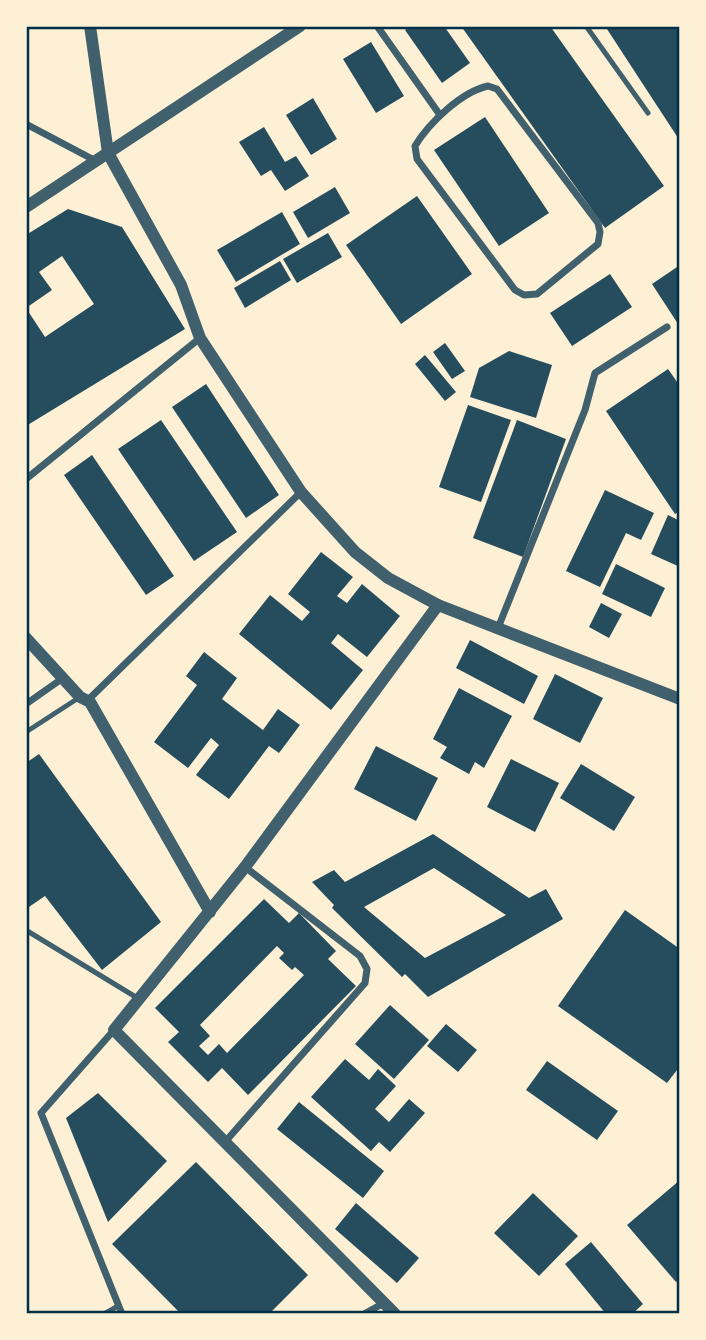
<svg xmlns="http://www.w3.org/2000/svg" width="706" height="1340" font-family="'Archivo Narrow',sans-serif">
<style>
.building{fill:#264d5e;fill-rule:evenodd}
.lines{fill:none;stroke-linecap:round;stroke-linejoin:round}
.service{stroke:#3f606c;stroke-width:5}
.minor{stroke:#3f606c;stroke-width:7}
.tertiary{stroke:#3f606c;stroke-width:12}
.neatline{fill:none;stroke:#003049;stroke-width:2.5}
</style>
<rect width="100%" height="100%" fill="#fdf0d5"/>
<g class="building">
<polygon points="410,26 444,26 470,63 442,83 405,30"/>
<polygon points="461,26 550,26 664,186 605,228"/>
<polygon points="605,26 680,26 680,141"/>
<polygon points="371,42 404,96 376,113 343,59"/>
<polygon points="313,98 337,139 311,155 286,115"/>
<polygon points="485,117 549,213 499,246 434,150"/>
<polygon points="264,127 285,162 296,156 309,176 285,191 271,170 261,176 239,142"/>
<polygon points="335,187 350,213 308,238 293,212"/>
<polygon points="417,196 472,274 401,324 346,245"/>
<polygon points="68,209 122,227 185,329 26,426 26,308 45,337 94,304 62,256 39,272 52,290 26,308 26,235"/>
<polygon points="282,212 300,244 236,282 217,250"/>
<polygon points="328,233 342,257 297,283 283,259"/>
<polygon points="280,261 291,280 245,308 234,288"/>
<polygon points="680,265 680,327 652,284"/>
<polygon points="610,274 632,307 572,346 550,313"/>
<polygon points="445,343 465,371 452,379 433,352"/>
<polygon points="509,351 552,365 536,418 470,397 479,368"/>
<polygon points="425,355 456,392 445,401 415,364"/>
<polygon points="668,369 680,386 680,511 675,514 606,411"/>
<polygon points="206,384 279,495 246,518 172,407"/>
<polygon points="468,405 511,420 481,502 439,487"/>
<polygon points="161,420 237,532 194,561 118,449"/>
<polygon points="517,420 566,439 523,557 473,538"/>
<polygon points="92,455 174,576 146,595 64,475"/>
<polygon points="605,490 654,513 641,540 626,533 600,587 566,571"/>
<polygon points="668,515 680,521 680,567 651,554"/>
<polygon points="321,552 353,577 337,596 347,603 362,584 400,616 367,657 338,634 331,643 363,670 331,710 239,634 270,595 302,621 310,612 288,594"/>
<polygon points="616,564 665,588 651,617 602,594"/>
<polygon points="601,603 622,614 609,638 589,627"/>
<polygon points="470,640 538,676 524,704 456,668"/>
<polygon points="204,652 237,678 222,699 263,730 278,709 300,725 279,753 269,746 229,799 196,775 219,745 211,738 188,768 154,742 197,685 186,676"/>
<polygon points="555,674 603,698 580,743 533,719"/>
<polygon points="459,688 512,716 484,768 475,762 469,774 440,758 447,747 433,739"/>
<polygon points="376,746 438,778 416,821 354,789"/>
<polygon points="39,754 161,922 102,970 45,896 26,909 26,763"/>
<polygon points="511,759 559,783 535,832 487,807"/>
<polygon points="581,764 635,797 614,831 560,798"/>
<path d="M433,834l96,64 17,-9 17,30 -135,78 -23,-23 -3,3 -70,-69 2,-3 -22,-23 22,-12 11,12zM434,868l72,47 -81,43 -61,-51z"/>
<path d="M264,899l25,24 10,-10 37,38 -8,8 28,27 -108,109 -26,-27 -14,14 -40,-40 11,-10 -24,-24zM277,946l7,7 -5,5 13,12 3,-3 9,8 -77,78 -8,-9 -11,11 -9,-9 11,-10 -10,-11z"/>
<polygon points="625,910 680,949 680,1066 667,1083 558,1006"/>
<polygon points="390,1005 429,1040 394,1079 355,1044"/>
<polygon points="446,1024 477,1050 458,1072 427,1046"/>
<polygon points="345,1059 369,1080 378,1069 396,1086 375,1109 389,1122 409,1099 425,1113 390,1152 379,1142 371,1151 311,1097"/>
<polygon points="547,1061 618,1111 597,1140 526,1090"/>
<polygon points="98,1093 167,1161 108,1222 66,1118"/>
<polygon points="299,1102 384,1171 363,1198 277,1129"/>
<polygon points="196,1162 308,1275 269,1314 181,1314 112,1244"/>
<polygon points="680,1180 680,1279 676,1282 627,1225"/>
<polygon points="533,1193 578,1236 539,1276 494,1233"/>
<polygon points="356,1203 419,1258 397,1283 335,1229"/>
<polygon points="591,1242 643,1304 632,1314 606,1314 565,1264"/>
</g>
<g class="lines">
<g class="service">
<polyline points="586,26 648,113"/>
<polyline points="26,732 80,697"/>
<polyline points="29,932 139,999"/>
<polyline points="104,1314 118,1306"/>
</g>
<g class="minor">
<polyline points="377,26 440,115"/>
<path d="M488,86l9,3 101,134 2,9 -2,12 -61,50 -13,1 -9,-5 -98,-131 -2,-13c14,-23 46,-54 73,-60z"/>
<polyline points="26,124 96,161"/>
<polyline points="26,479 200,338"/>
<polyline points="498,628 585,410 595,373 667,327"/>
<polyline points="88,700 301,492"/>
<polyline points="26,704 63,678"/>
<polyline points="114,1030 41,1113 122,1314"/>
<polyline points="225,1142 365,983 367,969 360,956 245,867"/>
<polyline points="364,1314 384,1303"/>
</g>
<g class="tertiary">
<polyline points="90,26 108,153 181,285 200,338 301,492 355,552 388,578 438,605 680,699"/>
<polyline points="26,207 300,26"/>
<polyline points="26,638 80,697 90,702 210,912"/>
<polyline points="395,1314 114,1030 245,867 438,605"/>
</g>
</g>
<rect width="706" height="1340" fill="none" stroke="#fdf0d5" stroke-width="56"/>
<rect x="28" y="28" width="650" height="1284" class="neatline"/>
</svg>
